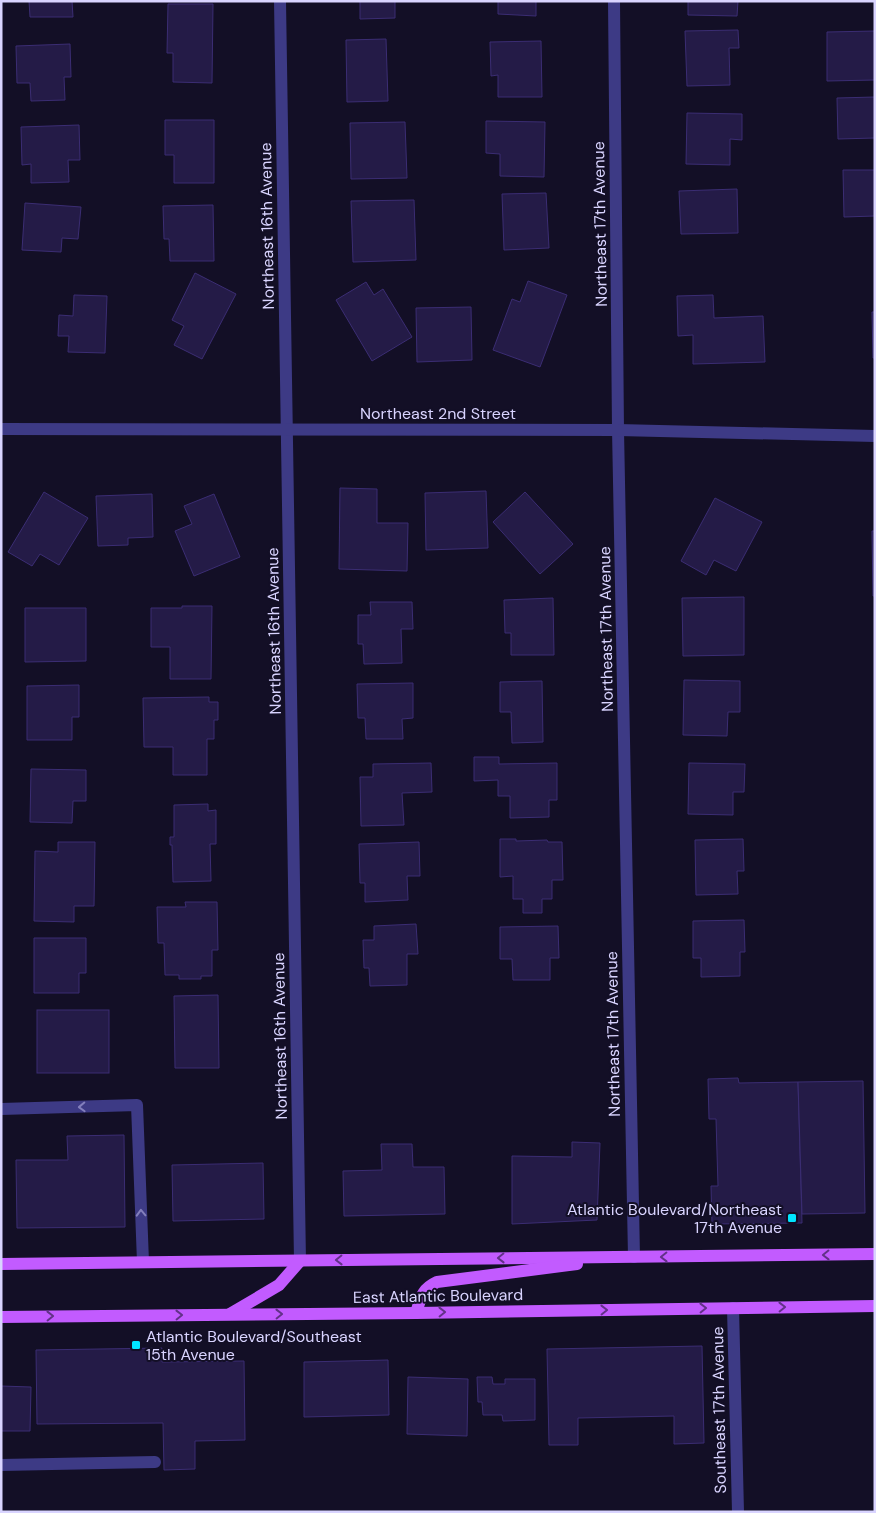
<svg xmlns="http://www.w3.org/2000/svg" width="876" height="1513" font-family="'DM Sans',sans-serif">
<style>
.building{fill:#241b47;stroke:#3b2d73}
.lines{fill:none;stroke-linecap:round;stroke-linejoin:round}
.lane{stroke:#3d3a85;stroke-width:12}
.street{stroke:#3d3a85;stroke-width:12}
.primary{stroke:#c25bff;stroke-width:12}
.oneway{stroke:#837fbc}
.oneway2{stroke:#623188}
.poi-dot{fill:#00e5ff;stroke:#130f26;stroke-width:2}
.labels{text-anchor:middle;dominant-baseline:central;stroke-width:4;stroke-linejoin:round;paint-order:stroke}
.street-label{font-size:16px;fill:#d9d4ff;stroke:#130f26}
.poi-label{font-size:16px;fill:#d9d4ff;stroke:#130f26;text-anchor:end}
</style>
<rect width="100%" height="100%" fill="#130f26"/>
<g class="building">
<polygon points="29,1 72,1 73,17 30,17"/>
<polygon points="360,1 395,1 395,18 360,19"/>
<polygon points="498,1 536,1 536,16 498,14"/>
<polygon points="688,1 738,1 737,16 688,15"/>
<polygon points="168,4 213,4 212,83 173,82 173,53 167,53"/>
<polygon points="738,30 739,48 729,48 730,85 687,86 685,31"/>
<polygon points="875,31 875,80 827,81 827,32"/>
<polygon points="386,39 388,101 347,102 346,40"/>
<polygon points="541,41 542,97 498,97 498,75 491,76 490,42"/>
<polygon points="70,44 71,77 64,77 65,100 31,101 30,83 17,83 16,46"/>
<polygon points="875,97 875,138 838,139 837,98"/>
<polygon points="687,113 742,114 742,140 730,139 730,165 686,164"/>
<polygon points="165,120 214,120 214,183 174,183 174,155 165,155"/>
<polygon points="486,121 545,122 544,177 500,176 500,154 486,153"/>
<polygon points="405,122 407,178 351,179 350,123"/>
<polygon points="79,125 80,160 68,160 69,182 31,183 31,164 22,165 21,127"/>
<polygon points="843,170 875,170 875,216 844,217"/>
<polygon points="737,189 738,233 681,234 679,191"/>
<polygon points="546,193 549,248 504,250 502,194"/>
<polygon points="414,200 416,260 353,262 351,201"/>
<polygon points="25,203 81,207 78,239 62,238 61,252 22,250"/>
<polygon points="213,205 214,261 170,261 169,239 164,239 163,206"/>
<polygon points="195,273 236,294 202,359 174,345 184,326 172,320"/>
<polygon points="528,281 567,295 540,367 493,350 512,299 520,302"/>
<polygon points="366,282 374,295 383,289 412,337 372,361 336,300"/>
<polygon points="74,295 107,296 105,353 68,352 69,336 58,336 59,315 73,316"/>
<polygon points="713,295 714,318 763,316 765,362 693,364 693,335 678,336 677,296"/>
<polygon points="471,307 472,360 417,362 416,308"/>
<polygon points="872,312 875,312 875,358 873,358"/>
<polygon points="340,488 377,489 377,523 408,523 407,571 339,569"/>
<polygon points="486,491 488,548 426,550 425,493"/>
<polygon points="44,492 88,518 59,565 40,554 32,566 8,552"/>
<polygon points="525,492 573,544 540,574 493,522"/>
<polygon points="152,494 153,537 128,538 128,545 98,546 96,496"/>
<polygon points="214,494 240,557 194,576 175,531 192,524 184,506"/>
<polygon points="715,498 762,522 736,571 714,560 706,575 681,561"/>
<polygon points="872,531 875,531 875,596 873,596"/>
<polygon points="744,597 744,655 683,656 682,598"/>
<polygon points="553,598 554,655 511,655 511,633 505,633 504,600"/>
<polygon points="370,602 412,602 413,629 401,629 402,663 364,664 363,644 358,644 358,615 371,615"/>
<polygon points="182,606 212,606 211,679 170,679 170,647 151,647 151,608 182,608"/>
<polygon points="25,608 86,608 86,661 25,662"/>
<polygon points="684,680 740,681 740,712 728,712 727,736 683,735"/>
<polygon points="542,681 543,742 512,743 511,712 500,712 500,682"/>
<polygon points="413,683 413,718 402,719 403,739 366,739 365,718 358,718 357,684"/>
<polygon points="79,685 79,717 72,717 72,740 27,740 27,686"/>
<polygon points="209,697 209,702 218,702 218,720 214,720 214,739 207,739 207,775 173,775 173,747 144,747 143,698"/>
<polygon points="474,757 499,757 499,764 557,763 557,800 549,800 549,817 510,818 510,796 498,796 498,780 474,781"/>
<polygon points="431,763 432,792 402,793 404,825 361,826 360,777 373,777 373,764"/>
<polygon points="689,763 745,764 744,792 733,792 733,815 688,814"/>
<polygon points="31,769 86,770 86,801 73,801 72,823 30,822"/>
<polygon points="208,804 208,811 216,810 216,844 210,844 211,881 173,882 172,845 170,845 170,837 174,837 174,805"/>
<polygon points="500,839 516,839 516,841 547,840 548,842 562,842 563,880 552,880 552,899 542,899 542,913 523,913 523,899 513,899 513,876 500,877"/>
<polygon points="743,839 744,871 737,871 738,894 696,895 695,840"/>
<polygon points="58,842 95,842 94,906 74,906 74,922 34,921 35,851 58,852"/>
<polygon points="419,842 420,876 407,876 408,900 365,902 365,883 360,883 359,844"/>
<polygon points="185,902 217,902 218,950 212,950 212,976 201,976 201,979 179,979 179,975 165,975 164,943 158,943 157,907 186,907"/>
<polygon points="744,920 745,952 740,952 740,976 701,977 701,958 693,958 693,921"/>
<polygon points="416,924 418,954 407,954 407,985 370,986 369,968 364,968 363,940 374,940 374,926"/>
<polygon points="558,926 559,958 550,958 550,980 513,980 512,959 500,959 500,927"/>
<polygon points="34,938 86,938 86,973 79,973 79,993 34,993"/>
<polygon points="218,995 219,1068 175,1068 174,996"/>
<rect x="37" y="1010" width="72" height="63"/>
<polygon points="738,1078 739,1083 798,1082 802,1223 712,1224 711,1186 718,1186 716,1119 709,1119 708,1079"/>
<polygon points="863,1081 865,1213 802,1214 798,1082"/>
<polygon points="124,1135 125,1227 17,1228 16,1160 68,1160 67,1136"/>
<polygon points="572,1142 600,1143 597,1220 512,1224 512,1156 572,1157"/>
<polygon points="381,1144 412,1144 413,1167 444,1167 445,1214 344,1216 343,1171 382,1170"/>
<polygon points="263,1163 264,1219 173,1221 172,1165"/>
<polygon points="702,1346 704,1443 674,1444 674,1416 578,1418 578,1445 549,1445 547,1349"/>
<polygon points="162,1348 162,1362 244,1361 245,1440 195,1441 195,1469 164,1470 163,1423 37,1424 36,1350"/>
<polygon points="388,1360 389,1415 304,1417 304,1362"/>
<polygon points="408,1377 468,1379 467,1436 407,1434"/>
<polygon points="477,1377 492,1377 493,1384 505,1384 505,1379 535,1379 535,1420 503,1421 502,1415 483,1415 482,1402 478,1402"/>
<polygon points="1,1386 31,1387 30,1431 1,1431"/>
</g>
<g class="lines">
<g class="lane">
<polyline points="1,1109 137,1105 143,1262"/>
<polyline points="1,1465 155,1462"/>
</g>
<g class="street">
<polyline points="280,1 300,1261"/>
<polyline points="614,1 618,430 634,1257"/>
<polyline points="1,429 618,430 875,436"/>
<polyline points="733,1308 738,1512"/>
</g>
<g class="primary">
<polyline points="1,1264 875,1254"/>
<path d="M416,1313c5,-16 6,-24 21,-31l140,-18"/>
<polyline points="230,1314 279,1285 300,1261"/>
<polyline points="1,1317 416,1313 875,1306"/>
</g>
</g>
<defs><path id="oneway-chevron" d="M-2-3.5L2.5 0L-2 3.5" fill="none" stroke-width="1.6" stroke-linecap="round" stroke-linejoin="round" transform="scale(1.25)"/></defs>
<g class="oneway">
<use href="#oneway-chevron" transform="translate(82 1107) rotate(178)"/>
<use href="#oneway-chevron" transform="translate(141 1213) rotate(-92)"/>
</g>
<g class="oneway2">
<use href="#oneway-chevron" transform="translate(826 1255) rotate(179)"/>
<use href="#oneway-chevron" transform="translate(664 1257) rotate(179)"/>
<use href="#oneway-chevron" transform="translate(501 1258) rotate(179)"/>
<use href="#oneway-chevron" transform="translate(339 1260) rotate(179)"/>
<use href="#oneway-chevron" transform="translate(782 1307) rotate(-1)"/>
<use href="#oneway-chevron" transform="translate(703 1308) rotate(-1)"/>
<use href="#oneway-chevron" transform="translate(604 1310) rotate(-1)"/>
<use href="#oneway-chevron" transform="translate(442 1312) rotate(-1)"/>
<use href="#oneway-chevron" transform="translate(279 1314) rotate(-1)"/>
<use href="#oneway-chevron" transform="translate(179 1315) rotate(-1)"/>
<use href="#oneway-chevron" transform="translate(50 1316) rotate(-1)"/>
</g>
<g class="poi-dot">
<rect x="787" y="1213" width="10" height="10" rx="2.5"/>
<rect x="131" y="1340" width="10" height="10" rx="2.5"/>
</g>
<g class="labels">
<g class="street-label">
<text transform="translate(600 224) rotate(-91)">Northeast 17th Avenue</text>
<text transform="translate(267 226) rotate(-91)">Northeast 16th Avenue</text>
<text x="438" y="413">Northeast 2nd Street</text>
<text transform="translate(606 629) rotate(-91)">Northeast 17th Avenue</text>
<text transform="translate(274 631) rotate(-91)">Northeast 16th Avenue</text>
<text transform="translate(613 1034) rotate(-91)">Northeast 17th Avenue</text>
<text transform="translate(280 1036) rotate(-91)">Northeast 16th Avenue</text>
<text transform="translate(438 1296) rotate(-1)">East Atlantic Boulevard</text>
<text transform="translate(719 1410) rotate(-91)">Southeast 17th Avenue</text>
</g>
<g class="poi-label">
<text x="782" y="1209">Atlantic Boulevard/Northeast<tspan x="782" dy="18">17th Avenue</tspan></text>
<text x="146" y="1336" text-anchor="start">Atlantic Boulevard/Southeast<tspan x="146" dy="18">15th Avenue</tspan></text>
</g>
</g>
<rect width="876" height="1513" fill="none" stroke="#d9d4ff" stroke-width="5"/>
</svg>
